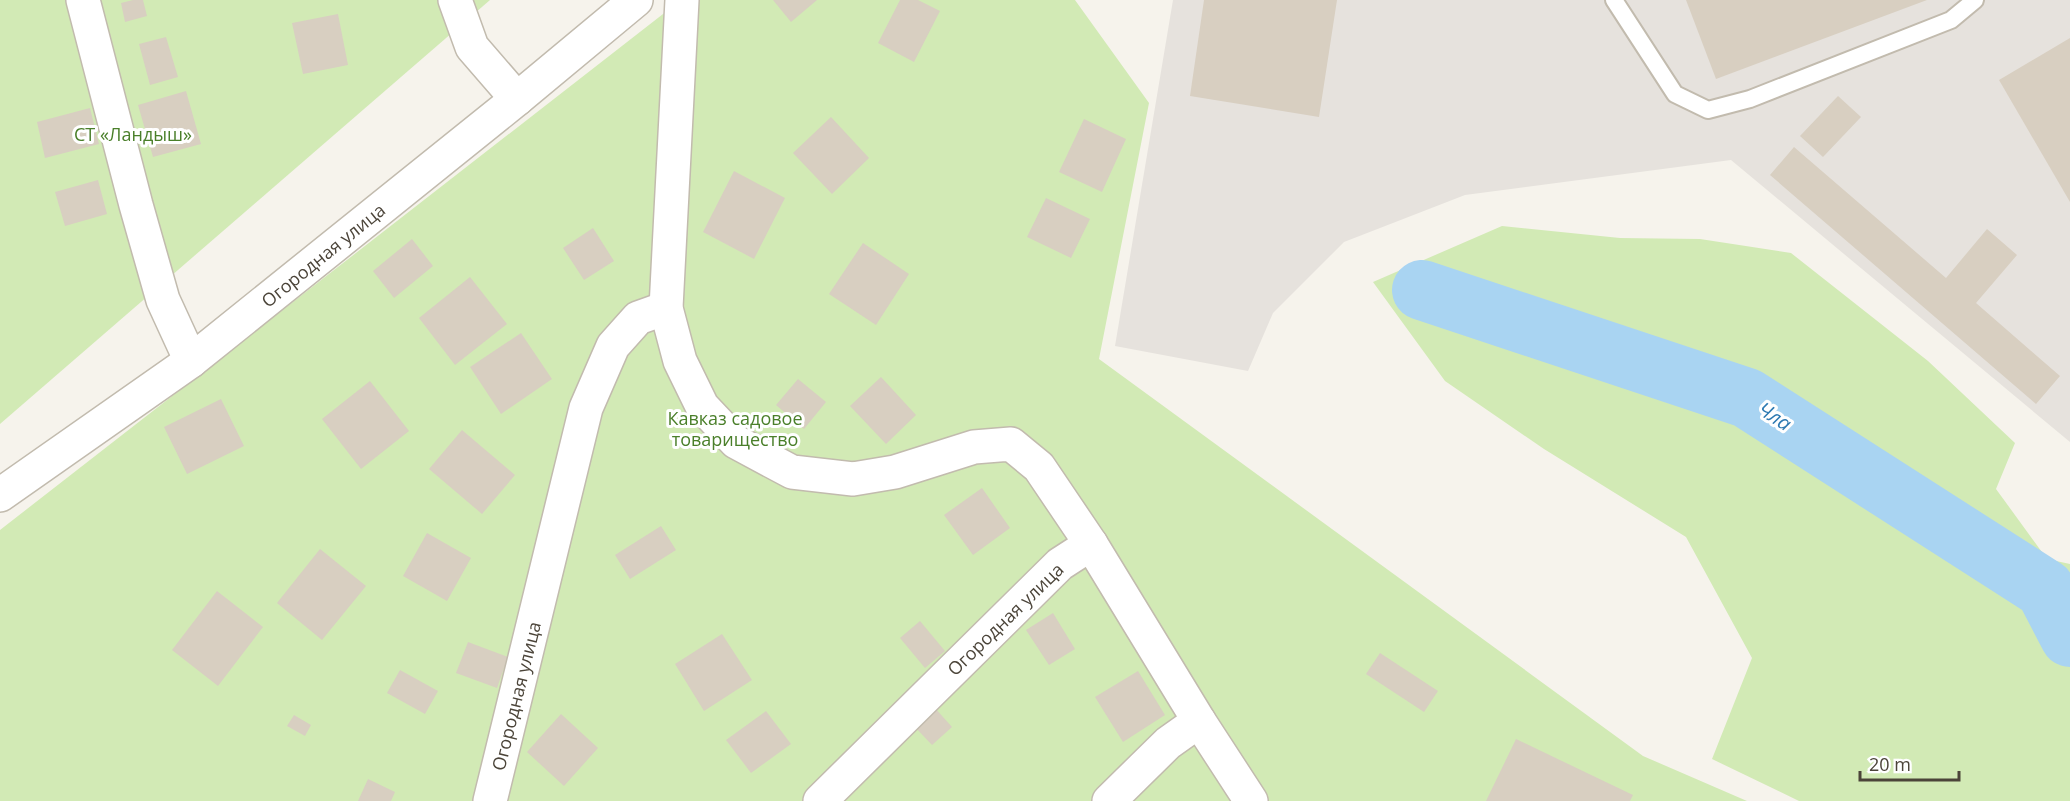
<svg xmlns="http://www.w3.org/2000/svg" width="2070" height="801" font-family="'Open Sans',sans-serif">
<style>
.industrial{fill:#e6e2dd}
.green{fill:#d2eab5}
.lines{fill:none;stroke-linecap:round;stroke-linejoin:round}
.river{stroke:#a9d4f2;stroke-width:60}
.building{fill:#d8cfc1}
.lane-casing{stroke:#c2bbae;stroke-width:20}
.street-casing{stroke:#c2bbae;stroke-width:36}
.lane{stroke:#fff;stroke-width:16}
.street{stroke:#fff;stroke-width:33}
.labels{text-anchor:middle;dominant-baseline:central;stroke-width:6;stroke-linejoin:round;paint-order:stroke}
.park-label{font-size:18px;fill:#4a7f2a;stroke:#fff}
.street-label{font-size:18px;fill:#4b4439;stroke:#fff}
.water-label{font-size:20px;font-style:italic;fill:#2e7ab2;stroke:#fff}
</style>
<rect width="100%" height="100%" fill="#f6f3ec"/>
<polygon class="industrial" points="1173,0 2070,0 2070,442 1731,160 1465,195 1344,242 1273,313 1248,371 1115,346"/>
<g class="green">
<polygon points="0,0 490,0 0,424"/>
<polygon points="681,0 1075,0 1149,103 1099,359 1643,756 1747,801 0,801 0,530"/>
<polygon points="1502,226 1620,238 1700,239 1791,253 1928,361 2015,443 1996,489 2047,559 2070,564 2070,801 1799,801 1712,759 1752,658 1686,537 1544,449 1445,381 1373,282"/>
</g>
<g class="lines">
<polyline class="river" points="1422,290 1747,398 2045,589 2070,637"/>
</g>
<g class="building">
<polygon points="133,0 143,0 147,16 125,22 121,3"/>
<polygon points="773,0 817,0 791,22"/>
<polygon points="900,0 918,0 940,11 914,62 878,43"/>
<polygon points="1204,0 1337,0 1319,117 1190,96"/>
<polygon points="1686,0 1927,0 1716,79"/>
<polygon points="338,14 348,65 303,74 292,23"/>
<polygon points="166,37 178,77 150,85 139,44"/>
<polygon points="2070,38 2070,202 1999,80"/>
<polygon points="186,91 201,144 153,157 138,105"/>
<polygon points="1838,96 1861,117 1823,157 1800,136"/>
<polygon points="90,108 99,144 45,158 37,122"/>
<polygon points="831,117 869,158 832,194 793,153"/>
<polygon points="1084,119 1126,139 1102,192 1059,172"/>
<polygon points="1794,147 1946,278 1987,229 2017,255 1976,303 2060,376 2036,404 1770,175"/>
<polygon points="734,171 785,198 754,259 703,232"/>
<polygon points="98,180 107,214 65,226 55,192"/>
<polygon points="1046,198 1090,219 1071,258 1027,237"/>
<polygon points="593,228 614,261 584,280 563,248"/>
<polygon points="412,239 433,266 394,298 373,271"/>
<polygon points="863,243 909,274 876,325 829,294"/>
<polygon points="470,277 507,324 455,365 419,318"/>
<polygon points="521,333 552,379 501,414 470,367"/>
<polygon points="881,377 916,415 886,444 850,406"/>
<polygon points="798,379 826,402 804,429 776,405"/>
<polygon points="370,381 409,431 361,469 322,419"/>
<polygon points="221,399 244,446 187,474 164,427"/>
<polygon points="462,430 515,475 482,514 429,469"/>
<polygon points="982,488 1010,528 973,555 944,515"/>
<polygon points="661,526 676,550 630,579 615,555"/>
<polygon points="427,533 471,558 447,601 403,576"/>
<polygon points="320,549 366,586 322,640 277,603"/>
<polygon points="217,591 263,627 218,686 172,650"/>
<polygon points="1053,613 1075,649 1049,665 1026,630"/>
<polygon points="920,621 945,651 925,668 900,638"/>
<polygon points="722,634 752,680 704,711 675,664"/>
<polygon points="468,642 508,657 497,688 456,673"/>
<polygon points="1380,653 1438,691 1424,712 1366,674"/>
<polygon points="400,670 438,691 425,714 387,693"/>
<polygon points="1138,671 1165,715 1123,742 1095,697"/>
<polygon points="934,707 952,727 932,745 914,726"/>
<polygon points="766,711 791,744 751,773 726,740"/>
<polygon points="561,714 598,748 564,786 527,752"/>
<polygon points="294,715 311,725 305,736 287,726"/>
<polygon points="1516,739 1633,795 1630,801 1486,801"/>
<polygon points="368,779 395,792 391,801 358,801"/>
</g>
<g class="lines">
<defs>
<polyline id="lane" points="1614,0 1675,94 1708,110 1750,99 1951,20 1975,0"/>
<g id="street">
<polyline points="83,0 136,205 163,300 191,361"/>
<polyline points="455,0 472,47 517,99"/>
<polyline points="682,0 666,308 680,361 702,406 736,442 792,472 853,479 895,472 974,447 1011,444 1039,467 1091,544 1199,721 1251,801"/>
<polyline points="0,495 191,361 517,99 636,0"/>
<polyline points="490,801 586,408 613,346 638,318 666,308"/>
<polyline points="820,801 1060,564 1091,544"/>
<polyline points="1109,801 1168,743 1199,721"/>
</g>
</defs>
<use href="#lane" class="lane-casing"/>
<use href="#street" class="street-casing"/>
<use href="#lane" class="lane"/>
<use href="#street" class="street"/>
</g>
<g class="labels">
<g class="park-label">
<text x="133" y="134">СТ «Ландыш»</text>
<text x="735" y="418">Кавказ садовое<tspan x="735" dy="21">товарищество</tspan></text>
</g>
<g class="street-label">
<text transform="translate(323 255) rotate(-39)">Огородная улица</text>
<text transform="translate(1005 619) rotate(-44)">Огородная улица</text>
<text transform="translate(516 696) rotate(-76)">Огородная улица</text>
</g>
<g class="water-label">
<text transform="translate(1775 416) rotate(33)">Чла</text>
</g>
</g>
<path d="M1860 771v9h99v-9" fill="none" stroke="#4b4439" stroke-width="3"/>
<text x="1869" y="771" font-size="18" fill="#4b4439" stroke="#ffffff" stroke-width="4.5" paint-order="stroke">20 m</text>
</svg>
